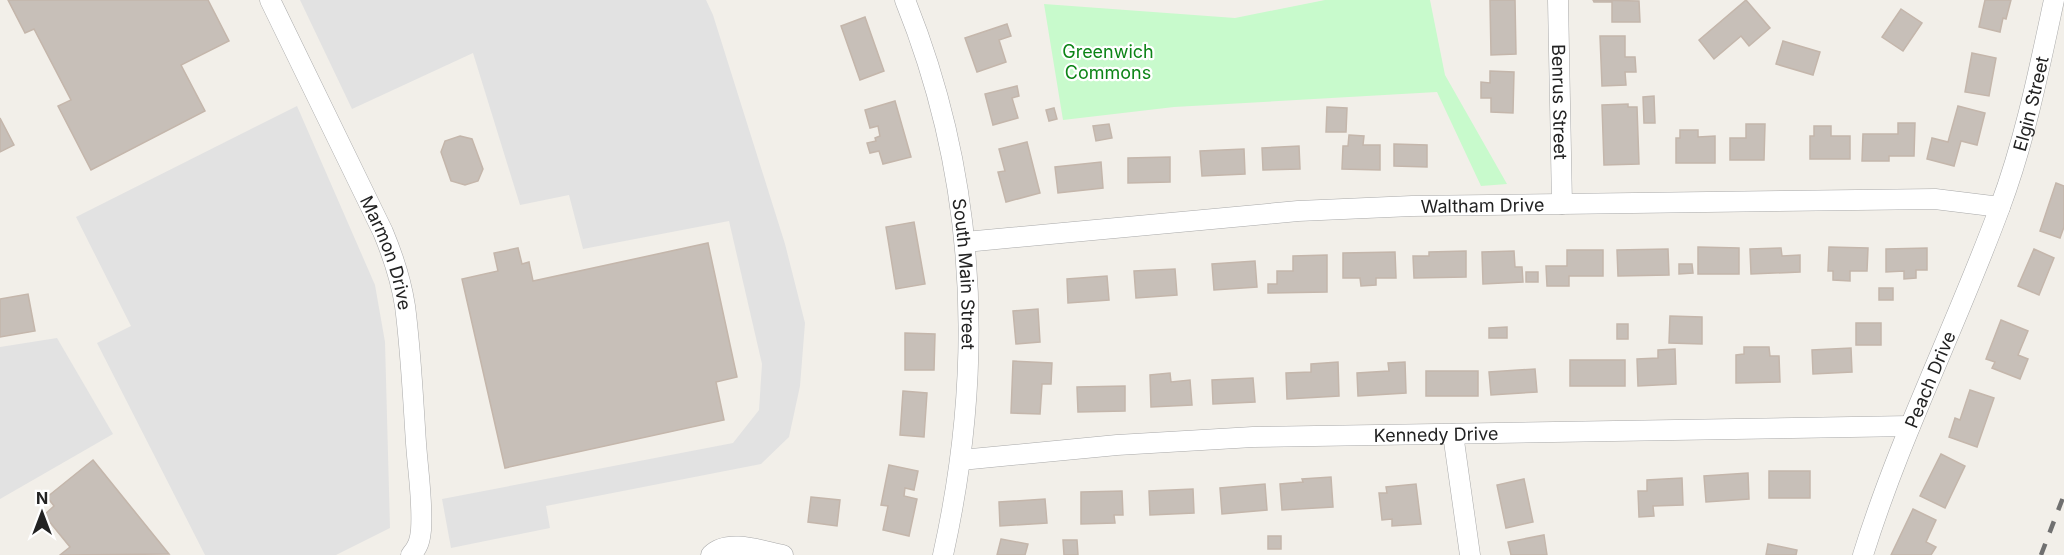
<svg xmlns="http://www.w3.org/2000/svg" width="2064" height="555" font-family="Inter,sans-serif">
<style>
.park{fill:#c8facc}
.parking{fill:#e2e2e2}
.building{fill:#c7bfb8;stroke:#c4b6ab;stroke-width:1.5}
.lines{fill:none;stroke-linecap:round;stroke-linejoin:round}
.minor-casing{stroke:#a9a9a9;stroke-width:21}
.minor{stroke:#fff;stroke-width:20}
.rail{stroke:#707070;stroke-width:4.5;stroke-dasharray:12 12;stroke-linecap:butt}
.labels{text-anchor:middle;dominant-baseline:central;stroke-width:4.5;stroke-linejoin:round;paint-order:stroke}
.park-label{font-size:18px;fill:#0c8416;stroke:#fff}
.street-label{font-size:18px;fill:#222;stroke:#fff}
</style>
<rect width="100%" height="100%" fill="#f2efe9"/>
<polygon class="park" points="1325,0 1430,0 1445,75 1507,184 1481,186 1437,92 1174,107 1063,120 1044,4 1235,18"/>
<g class="parking">
<polygon points="300,0 706,0 713,15 785,244 805,323 800,386 789,437 761,464 546,506 550,528 451,548 442,499 733,443 759,410 762,364 729,221 583,249 569,195 520,205 473,53 352,109"/>
<polygon points="297,106 375,285 385,342 390,528 336,555 205,555 97,343 131,326 76,217"/>
<polygon points="57,338 113,434 0,499 0,347"/>
</g>
<g class="building">
<polygon points="8,0 208,0 229,41 181,65 205,111 91,170 58,106 71,100 34,29 25,33"/>
<polygon points="1490,0 1515,0 1516,54 1491,55"/>
<polygon points="1593,0 1639,1 1640,22 1612,22 1612,2 1594,2"/>
<polygon points="1746,0 1770,28 1749,46 1741,36 1714,59 1699,40"/>
<polygon points="1985,0 2011,0 2006,19 2003,18 2000,32 1979,27"/>
<polygon points="1901,9 1922,23 1903,51 1882,37"/>
<polygon points="865,17 884,71 860,80 841,26"/>
<polygon points="1007,24 1011,36 999,40 1006,62 977,72 965,38"/>
<polygon points="1600,36 1625,36 1625,57 1635,57 1636,72 1625,72 1626,85 1602,86"/>
<polygon points="1783,41 1820,52 1813,75 1776,64"/>
<polygon points="1972,53 1996,58 1989,96 1965,92"/>
<polygon points="1490,71 1514,72 1513,113 1491,112 1491,98 1481,98 1481,82 1490,83"/>
<polygon points="1017,86 1019,96 1012,98 1018,118 993,125 985,94"/>
<polygon points="1654,96 1655,123 1644,123 1643,97"/>
<polygon points="895,101 911,157 883,164 879,151 870,153 867,143 876,141 875,138 880,136 878,126 870,128 865,110"/>
<polygon points="1628,104 1628,107 1637,107 1639,164 1604,165 1602,105"/>
<polygon points="1958,106 1985,113 1977,145 1961,141 1954,166 1927,159 1932,138 1948,142"/>
<polygon points="1327,107 1347,108 1346,132 1326,132"/>
<polygon points="1054,108 1057,119 1049,121 1046,110"/>
<polygon points="0,118 14,145 0,152"/>
<polygon points="1898,123 1915,123 1914,156 1889,156 1889,161 1862,161 1863,134 1898,134"/>
<polygon points="1109,124 1112,138 1096,141 1093,126"/>
<polygon points="1746,124 1765,124 1764,160 1730,160 1730,138 1746,138"/>
<polygon points="1814,126 1831,126 1831,136 1850,136 1850,159 1810,159 1810,136 1814,136"/>
<polygon points="1680,130 1698,130 1698,137 1715,136 1715,163 1676,163 1676,138 1680,138"/>
<polygon points="1349,135 1364,136 1363,145 1380,145 1380,170 1342,169 1343,146 1348,146"/>
<polygon points="460,136 472,139 483,169 478,181 465,185 451,181 441,152 445,141"/>
<polygon points="1027,142 1040,193 1006,202 998,172 1005,171 999,149"/>
<polygon points="1394,144 1427,145 1427,167 1394,166"/>
<polygon points="1299,146 1300,169 1263,170 1262,148"/>
<polygon points="1244,149 1245,174 1202,176 1200,151"/>
<polygon points="1170,157 1170,182 1128,183 1128,158"/>
<polygon points="1101,162 1103,188 1058,193 1055,167"/>
<polygon points="2056,183 2064,186 2064,227 2060,238 2040,231"/>
<polygon points="914,222 925,284 896,289 886,227"/>
<polygon points="708,243 737,377 716,382 724,420 505,468 462,279 498,271 494,253 518,248 522,264 529,262 533,281"/>
<polygon points="1698,247 1739,248 1739,274 1698,274"/>
<polygon points="1829,247 1868,248 1867,271 1850,271 1850,281 1833,280 1833,271 1828,271"/>
<polygon points="1781,248 1782,256 1800,255 1800,272 1751,274 1750,249"/>
<polygon points="1927,248 1927,270 1916,270 1916,278 1904,279 1904,271 1886,272 1886,249"/>
<polygon points="1668,249 1669,275 1618,276 1617,250"/>
<polygon points="2034,249 2054,258 2039,295 2018,286"/>
<polygon points="1567,250 1603,250 1603,276 1569,276 1569,286 1547,286 1546,266 1567,266"/>
<polygon points="1466,251 1466,277 1414,278 1413,256 1429,256 1429,252"/>
<polygon points="1514,251 1515,267 1522,267 1523,282 1483,284 1482,252"/>
<polygon points="1395,252 1396,278 1376,278 1376,285 1361,286 1360,278 1343,278 1343,253"/>
<polygon points="1327,255 1327,292 1268,293 1268,284 1277,284 1277,271 1293,271 1293,256"/>
<polygon points="1255,261 1257,287 1214,290 1212,264"/>
<polygon points="1679,264 1692,264 1693,273 1679,274"/>
<polygon points="1175,269 1177,295 1136,298 1134,271"/>
<rect x="1526" y="272" width="12" height="10"/>
<polygon points="1107,276 1109,300 1068,303 1067,279"/>
<rect x="1879" y="288" width="14" height="12"/>
<polygon points="28,294 35,331 0,337 0,299"/>
<polygon points="1038,309 1040,342 1016,344 1013,311"/>
<polygon points="1670,316 1702,317 1702,344 1669,343"/>
<polygon points="2001,320 2028,331 2018,355 2028,359 2020,379 1992,368 1995,362 1986,359"/>
<rect x="1856" y="323" width="25" height="22"/>
<rect x="1617" y="324" width="11" height="15"/>
<polygon points="1507,327 1507,338 1489,338 1489,328"/>
<polygon points="905,333 935,334 934,370 905,370"/>
<polygon points="1744,347 1769,347 1770,356 1779,356 1780,382 1736,383 1736,355 1744,354"/>
<polygon points="1851,348 1852,372 1813,374 1812,350"/>
<polygon points="1675,349 1676,384 1638,386 1637,359 1658,358 1658,350"/>
<rect x="1570" y="360" width="55" height="26"/>
<polygon points="1013,361 1052,363 1051,384 1042,384 1040,414 1011,413"/>
<polygon points="1338,362 1339,396 1287,399 1286,373 1311,372 1311,364"/>
<polygon points="1405,362 1406,393 1358,396 1357,373 1389,371 1388,363"/>
<polygon points="1535,369 1537,392 1491,395 1489,372"/>
<rect x="1426" y="371" width="52" height="25"/>
<polygon points="1170,373 1171,382 1190,380 1192,405 1151,407 1150,375"/>
<polygon points="1253,378 1255,402 1213,404 1212,380"/>
<polygon points="1125,386 1125,411 1078,412 1077,387"/>
<polygon points="1970,390 1994,398 1977,447 1949,437 1955,418 1960,420"/>
<polygon points="903,391 927,393 924,437 900,435"/>
<polygon points="1941,454 1965,466 1945,508 1920,496"/>
<polygon points="93,460 169,554 60,555 70,547 44,515 54,506 47,497"/>
<polygon points="889,465 918,471 914,490 905,488 904,496 917,499 909,536 883,530 888,506 881,505"/>
<rect x="1769" y="471" width="41" height="27"/>
<polygon points="1748,473 1749,499 1706,502 1704,476"/>
<polygon points="1331,477 1333,507 1282,510 1280,484 1303,482 1302,479"/>
<polygon points="1682,478 1683,505 1653,506 1654,516 1639,517 1638,491 1647,491 1647,480"/>
<polygon points="1524,479 1533,522 1506,528 1497,485"/>
<polygon points="1265,484 1267,510 1222,514 1220,488"/>
<polygon points="1416,484 1421,524 1392,526 1392,519 1382,520 1379,493 1387,493 1386,487"/>
<polygon points="1193,489 1194,513 1150,515 1149,491"/>
<polygon points="1122,491 1123,515 1114,515 1115,523 1081,524 1081,492"/>
<polygon points="811,497 840,500 837,526 808,522"/>
<polygon points="1045,499 1047,523 1000,526 999,502"/>
<polygon points="1913,509 1936,520 1926,542 1936,547 1931,555 1891,555"/>
<polygon points="1544,535 1547,555 1511,555 1508,542"/>
<rect x="1268" y="536" width="13" height="13"/>
<polygon points="1001,539 1028,544 1025,555 997,555"/>
<polygon points="1063,540 1077,540 1078,555 1064,555"/>
<polygon points="1768,544 1797,550 1796,555 1766,555"/>
</g>
<g class="lines">
<defs>
<g id="minor">
<path id="s1" d="M270,0l113,232c10,24 18,48 22,74 6,46 8,92 11,137 2,29 7,59 5,87 -1,11 -3,17 -10,25"/>
<path id="s2" d="M905,0c73,181 80,366 38,555"/>
<path id="s3" d="M1558,0l4,204"/>
<path id="s4" d="M965,242l333,-31 114,-5 523,-7 65,8"/>
<polyline points="1453,434 1470,555"/>
<path id="s5" d="M961,460l156,-15 136,-8 657,-11"/>
<path d="M711,555c17,-17 51,-4 72,0"/>
<path id="s6" d="M1863,555c37,-119 94,-231 137,-348 25,-67 39,-137 54,-207"/>
</g>
</defs>
<use href="#minor" class="minor-casing"/>
<use href="#minor" class="minor"/>
<polyline class="rail" points="2041,555 2064,495"/>
</g>
<g class="labels">
<g class="park-label">
<text x="1108" y="51">Greenwich<tspan x="1108" dy="21">Commons</tspan></text>
</g>
<g class="street-label">
<text stroke="none"><textPath href="#s3" startOffset="102">Benrus Street</textPath></text>
<text stroke="none"><textPath href="#s6" startOffset="482">Elgin Street</textPath></text>
<text stroke="none"><textPath href="#s4" startOffset="519">Waltham Drive</textPath></text>
<text stroke="none"><textPath href="#s1" startOffset="279">Marmon Drive</textPath></text>
<text stroke="none"><textPath href="#s2" startOffset="282">South Main Street</textPath></text>
<text stroke="none"><textPath href="#s6" startOffset="188">Peach Drive</textPath></text>
<text stroke="none"><textPath href="#s5" startOffset="476">Kennedy Drive</textPath></text>
</g>
</g>
<g transform="translate(42 513)" stroke="#ffffff" stroke-width="4.5" paint-order="stroke">
<path d="M0-4.5L10 22L0 15L-10 22Z" fill="#222222"/>
<text y="-9" font-size="16" font-weight="bold" text-anchor="middle" fill="#222222">N</text>
</g>
</svg>
